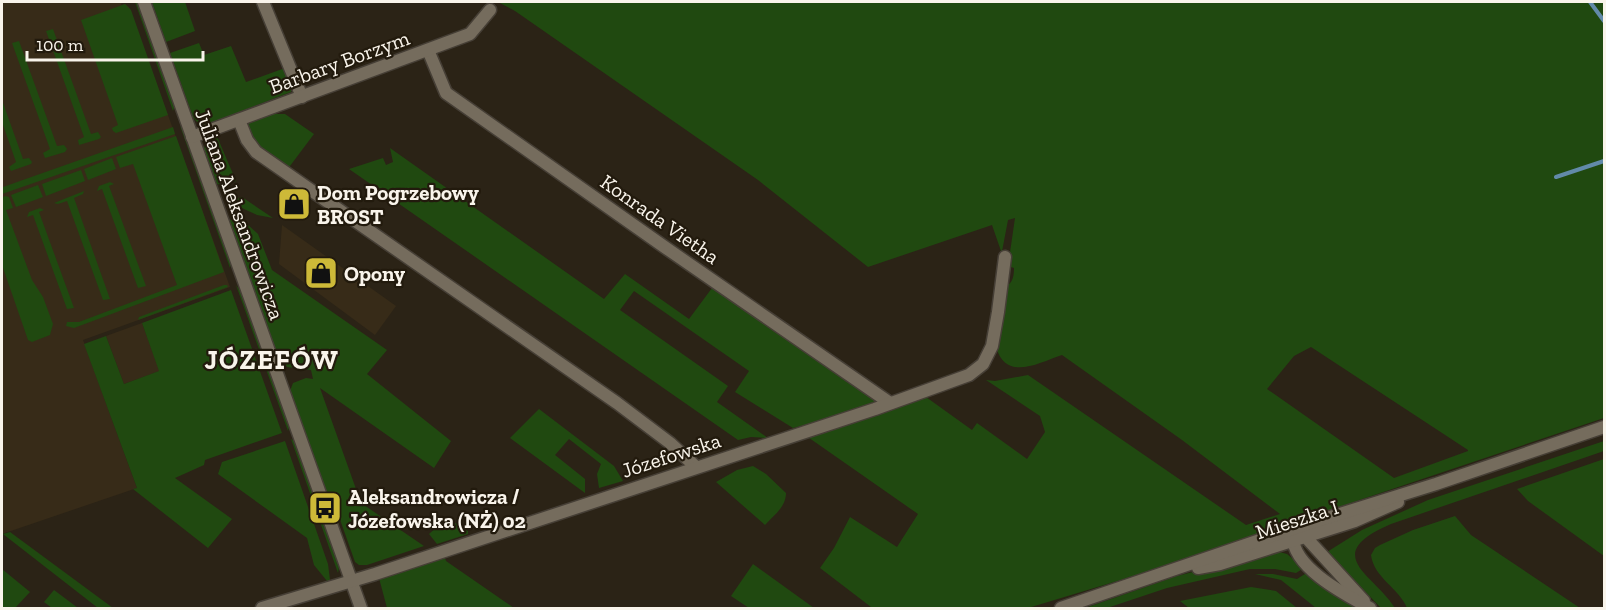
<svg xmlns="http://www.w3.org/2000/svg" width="1606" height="610" font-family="'Zilla Slab',serif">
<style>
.built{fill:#372b18}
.green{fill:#204910;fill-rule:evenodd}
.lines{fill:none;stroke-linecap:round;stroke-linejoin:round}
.stream{stroke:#628aa9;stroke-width:4}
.minor-casing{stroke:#463f36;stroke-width:15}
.minor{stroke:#756c5d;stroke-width:12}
.labels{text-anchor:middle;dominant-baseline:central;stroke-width:4.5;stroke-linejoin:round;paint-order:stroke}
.street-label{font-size:21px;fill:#f9f4eb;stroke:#221a0d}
.poi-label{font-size:21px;font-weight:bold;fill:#f9f4eb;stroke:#221a0d;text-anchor:start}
.district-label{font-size:27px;font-weight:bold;letter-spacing:1.5px;fill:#f9f4eb;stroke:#221a0d}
</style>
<rect width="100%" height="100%" fill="#2b2316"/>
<g class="built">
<polygon points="2,2 122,2 121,5 125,4 129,7 230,287 83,340 137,488 2,534"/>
<polygon points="282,225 396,306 375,335 279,264"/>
<polygon points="142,323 160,371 124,384 106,336"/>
</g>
<g class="green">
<polygon points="135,2 138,2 175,105 173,111"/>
<polygon points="152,2 185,2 195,31 166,42"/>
<path d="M498,2h1106v416l-480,161 -96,29h-158l1,-1 -51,-39 14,-20 16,-31 47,30 21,-33 -116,-81 124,-36 46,33 5,-7 50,36 18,-27 -5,-16 -54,-36 9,1 33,-6 218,150 34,-11 -98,-74 -120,-85c-24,8 -56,27 -66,-8l11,-61c6,-4 7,-11 7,-18l-6,-2 7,-48 -7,2 -8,42 1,-11 -9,-26 -124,42 -110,-87 -243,-169zM1311,347l157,103v1l-74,27 -127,-89 27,-33z"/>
<polygon points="125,4 131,10 168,115 116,133 113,131 112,128 118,125 81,20"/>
<polygon points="53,29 91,134 98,132 101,137 99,139 79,145 78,140 84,137 46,31"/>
<polygon points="19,41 57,146 64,145 67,149 65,152 45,158 43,153 50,149 12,43"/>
<path d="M199,43l5,12 27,-9 15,36 39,-14 7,19 -1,5 -65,25v2c-12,5 -24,12 -33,-2l-23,-64z"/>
<polygon points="2,100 23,159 29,158 32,162 31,164 11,171 9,167 16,162 2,122"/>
<path d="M271,114h14l29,20 -27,36c-14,-12 -40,-25 -38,-47z"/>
<polygon points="180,126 184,131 231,263 230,268"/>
<polygon points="173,127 175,134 2,194 2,184 3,187"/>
<polygon points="216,134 236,181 226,185 217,184 204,149 206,140"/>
<polygon points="176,136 224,272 74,328 66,326 67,322 79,322 177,285 133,164 120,168 116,157"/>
<polygon points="390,148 604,299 625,274 689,319 712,288 715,288 876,400 875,403 829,419 793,428 735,392 749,371 634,291 620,310 728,386 717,402 768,438 751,437 738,440 349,169 383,158 386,165 393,162"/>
<polygon points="112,158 116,169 88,180 84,169"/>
<polygon points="81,170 85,181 46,196 42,184"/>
<polygon points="110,182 114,184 109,186 146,286 138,288 102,189 97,191 99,186"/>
<polygon points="38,185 43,197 16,207 11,195"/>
<polygon points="84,191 83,194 74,198 110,299 103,300 67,201 58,204 54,203"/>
<polygon points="5,196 9,197 13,208 6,210 32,280 43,297 53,324 50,335 32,342 28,340 2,265 2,198"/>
<polygon points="242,197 273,218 257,215 231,203 230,201"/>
<polygon points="40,208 44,210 39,212 74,308 67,309 33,215 27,217 29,212"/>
<polygon points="238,219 245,222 258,234 272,270 387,350 367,374 451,441 434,468 320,388 361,503 424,546 367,565 359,565 355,562 331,494 327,495 290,391 293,383 306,378 313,379 311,370 287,367 277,354 229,220"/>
<polygon points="224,285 227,285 228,287 138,320 139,317"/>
<polygon points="236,285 241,292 289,427 288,431"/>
<polygon points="231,290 282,433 205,460 204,465 175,478 232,519 208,548 133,489 137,488 84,344 106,336 124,384 159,371 142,323"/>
<polygon points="539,409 614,466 623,481 599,488 597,474 601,464 569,439 555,455 585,479 585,493 510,438"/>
<polygon points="291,439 294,441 339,567 338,573"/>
<polygon points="285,441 328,564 330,580 327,581 314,565 307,538 218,474 222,462"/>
<path d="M1604,441v10l-213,73c-72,31 -17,50 4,84h-14l-54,-56 35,-22 66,-30z"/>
<polygon points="1604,459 1604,556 1528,501 1517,489"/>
<path d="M753,466l13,8 20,19c0,14 -12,22 -21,32l-49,-43 21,-12z"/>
<path d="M1455,516l16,19 109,73h-173c-8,-20 -33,-30 -36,-53l4,-7 5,-3 33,-15z"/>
<polygon points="447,518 468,531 468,534 437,544 429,534"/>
<polygon points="10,532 113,608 98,608 3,534"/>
<polygon points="1276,551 1287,554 1304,568 1296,573 1275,569 1250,569 1167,588 1107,608 1085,608 1177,576"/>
<polygon points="445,558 446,561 514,608 387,608 379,578 398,571"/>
<polygon points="753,564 814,608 749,608 731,596"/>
<polygon points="2,569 30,592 15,608 2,608"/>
<polygon points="1308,572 1358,608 1316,608 1281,580 1255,574 1273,574 1297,579"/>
<polygon points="1251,587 1276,591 1297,608 1189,608 1180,601"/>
<polygon points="54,590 78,608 52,608 44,602"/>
</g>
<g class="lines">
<g class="stream">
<polyline points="1590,2 1604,21"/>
<polyline points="1556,177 1604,161"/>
</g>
<defs>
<g id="minor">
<polyline points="144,2 361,608"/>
<polyline points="263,2 302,97"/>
<polyline points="428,50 446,93 666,248 890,403"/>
<polyline points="239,120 247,140 256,152 617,403 670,443 696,467"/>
<polyline points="192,137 470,34 490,10"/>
<polyline points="1301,532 1364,601"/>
<path d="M1293,535c-2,32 53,60 77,73"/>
<polyline points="1198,568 1220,564 1355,521 1398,502"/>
<polyline points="262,608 375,574 875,409 969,375 983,364 992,346 998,312 1005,257"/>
<polyline points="1061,608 1295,528 1436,484 1604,427"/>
</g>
</defs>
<use href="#minor" class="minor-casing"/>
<use href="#minor" class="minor"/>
</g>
<defs>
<symbol id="shop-square" viewBox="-11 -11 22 22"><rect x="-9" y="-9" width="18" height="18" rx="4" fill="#cdb938" stroke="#221a0d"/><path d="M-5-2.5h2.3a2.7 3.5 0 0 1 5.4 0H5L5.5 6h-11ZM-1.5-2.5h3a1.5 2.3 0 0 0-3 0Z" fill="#111"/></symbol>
<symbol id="bus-square" viewBox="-11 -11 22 22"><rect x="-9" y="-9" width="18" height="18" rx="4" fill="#cdb938" stroke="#221a0d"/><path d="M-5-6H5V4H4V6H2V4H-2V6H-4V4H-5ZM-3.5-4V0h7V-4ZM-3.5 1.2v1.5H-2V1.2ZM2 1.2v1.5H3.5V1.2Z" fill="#111"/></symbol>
</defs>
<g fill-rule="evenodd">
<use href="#shop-square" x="275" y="185" width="38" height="38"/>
<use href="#shop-square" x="302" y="254" width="38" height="38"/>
<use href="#bus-square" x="306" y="489" width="38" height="38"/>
</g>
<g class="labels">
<g class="street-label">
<text transform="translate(339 62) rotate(-20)">Barbary Borzym</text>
<text transform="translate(240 214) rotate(70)">Juliana Aleksandrowicza</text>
<text transform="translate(660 219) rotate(35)">Konrada Vietha</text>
<text transform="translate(671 455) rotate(-18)">Józefowska</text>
<text transform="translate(1297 519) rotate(-18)">Mieszka I</text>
</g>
<g class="poi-label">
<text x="317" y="192">Dom Pogrzebowy<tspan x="317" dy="24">BROST</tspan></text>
<text x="344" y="273">Opony</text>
<text x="348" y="496">Aleksandrowicza /<tspan x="348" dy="24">Józefowska (NŻ) 02</tspan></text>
</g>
<g class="district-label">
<text x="272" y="360">JÓZEFÓW</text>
</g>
</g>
<rect width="1606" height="610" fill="none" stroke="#f9f4eb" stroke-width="6"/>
<path d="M27 51v9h176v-9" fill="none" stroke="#f9f4eb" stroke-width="3"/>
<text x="36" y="51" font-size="18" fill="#f9f4eb" stroke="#221a0d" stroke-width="4.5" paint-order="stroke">100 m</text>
</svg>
